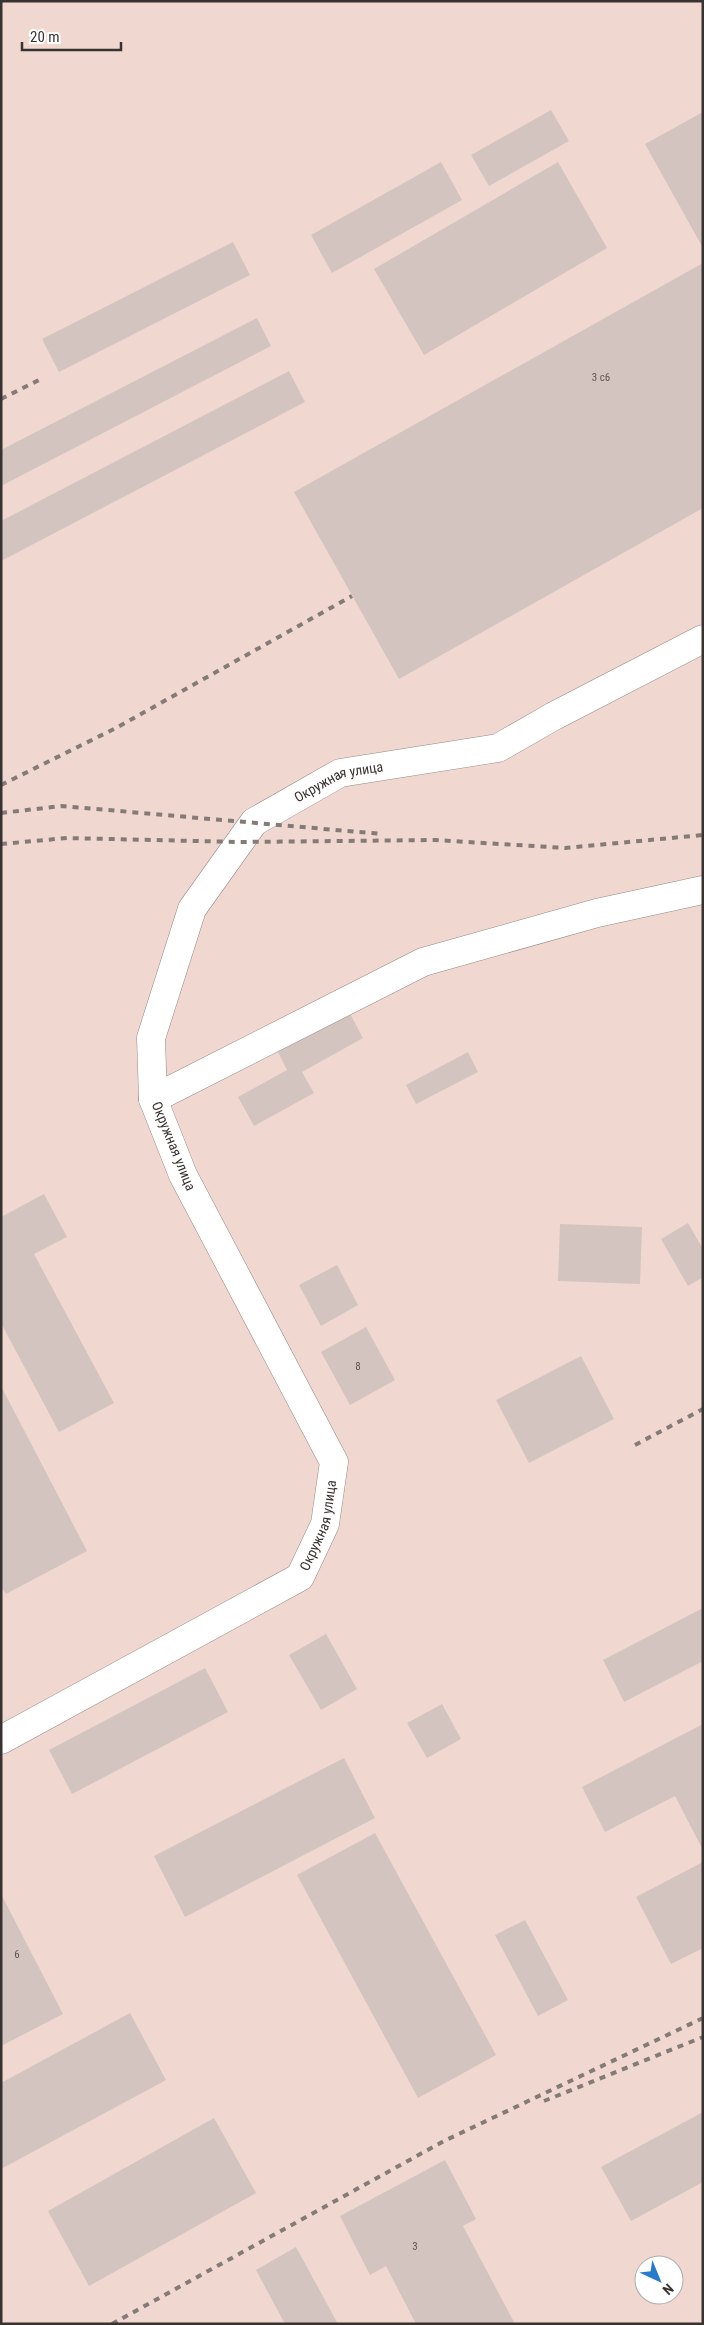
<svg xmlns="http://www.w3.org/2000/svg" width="704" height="2325" font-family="'Roboto Condensed',sans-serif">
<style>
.built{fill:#f0d8d0;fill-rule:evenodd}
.building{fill:#d3c4bf}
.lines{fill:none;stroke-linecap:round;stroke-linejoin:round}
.minor-casing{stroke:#968883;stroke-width:29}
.minor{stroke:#fff;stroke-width:28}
.rail{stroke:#847b77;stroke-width:4;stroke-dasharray:6 6;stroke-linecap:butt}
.labels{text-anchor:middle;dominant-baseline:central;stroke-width:4.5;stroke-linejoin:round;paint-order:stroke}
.number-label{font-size:11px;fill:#5f5654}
.street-label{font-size:14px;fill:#383230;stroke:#fff}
</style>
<rect width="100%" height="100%" fill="#f5e6e0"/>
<path class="built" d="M1,1h702v2323h-702zM644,2265h30v30h-30z"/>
<g class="building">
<polygon points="551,110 569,141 489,186 471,155"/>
<polygon points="703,112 703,248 645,144"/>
<polygon points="441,162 462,200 332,273 311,235"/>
<polygon points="558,162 607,248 424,355 374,269"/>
<polygon points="233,242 250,275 59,372 42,339"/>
<polygon points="703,263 703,508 399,679 294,492"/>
<polygon points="257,318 271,346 1,486 1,450"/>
<polygon points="289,371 305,402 1,561 1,521"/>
<polygon points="348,1010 363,1038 302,1072 314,1093 254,1126 238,1097 287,1070 277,1050"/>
<polygon points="468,1052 478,1072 416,1104 406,1085"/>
<polygon points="44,1194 67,1237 34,1254 114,1403 59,1432 1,1323 1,1217"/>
<polygon points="688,1223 703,1249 703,1277 688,1286 661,1239"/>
<polygon points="560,1224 642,1227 640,1284 558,1281"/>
<polygon points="337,1265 358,1305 321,1326 299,1285"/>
<polygon points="366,1327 395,1380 350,1405 321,1352"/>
<polygon points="581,1356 614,1419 529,1463 496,1400"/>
<polygon points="1,1386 87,1551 6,1594 1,1586"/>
<polygon points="703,1608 703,1661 624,1702 603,1660"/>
<polygon points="326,1634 357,1689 321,1710 289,1655"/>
<polygon points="205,1668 228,1712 72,1794 49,1750"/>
<polygon points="442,1704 461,1739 427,1758 407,1723"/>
<polygon points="703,1724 703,1850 675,1796 605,1832 582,1787"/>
<polygon points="344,1758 375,1818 185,1917 154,1856"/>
<polygon points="375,1833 496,2055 418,2098 297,1875"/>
<polygon points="703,1862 703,1948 671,1964 636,1897"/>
<polygon points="1,1894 63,2014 1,2046"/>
<polygon points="525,1920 568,2000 538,2016 495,1935"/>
<polygon points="130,2013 166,2080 1,2169 1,2083"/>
<polygon points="703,2112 703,2182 631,2221 601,2167"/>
<polygon points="214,2118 256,2193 89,2286 48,2211"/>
<polygon points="445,2160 476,2219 463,2226 515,2324 416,2324 386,2266 370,2275 340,2216"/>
<polygon points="296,2247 338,2324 285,2324 256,2270"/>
</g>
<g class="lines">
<defs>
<g id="minor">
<polyline points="153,1099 423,962 597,913 703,890"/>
<path id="s1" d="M1,1740l299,-163 25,-53 9,-62 -151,-287 -30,-76 -2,-61 41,-129 62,-87 86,-49 158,-25 56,-32 149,-77"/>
</g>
</defs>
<use href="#minor" class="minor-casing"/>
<use href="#minor" class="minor"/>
<g class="rail">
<polyline points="1,399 43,378"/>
<polyline points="1,785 116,728 352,596"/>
<polyline points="1,813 62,806 382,834"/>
<polyline points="1,844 67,838 240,842 436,840 565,848 703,835"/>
<polyline points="635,1445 703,1409"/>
<polyline points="544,2101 703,2037"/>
<polyline points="112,2324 444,2141 703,2018"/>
</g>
</g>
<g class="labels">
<g class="number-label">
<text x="601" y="377">3 с6</text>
<text x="358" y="1366">8</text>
<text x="17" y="1954">6</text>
<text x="415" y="2246">3</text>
</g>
<g class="street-label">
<text stroke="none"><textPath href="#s1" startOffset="1266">Окружная улица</textPath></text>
<text transform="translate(174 1146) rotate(68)">Окружная улица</text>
<text stroke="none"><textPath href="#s1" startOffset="396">Окружная улица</textPath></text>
</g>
</g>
<rect width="704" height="2325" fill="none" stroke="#383230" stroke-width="5"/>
<g transform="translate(659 2280) rotate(136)"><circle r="24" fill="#ffffff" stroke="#afadac"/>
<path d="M0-4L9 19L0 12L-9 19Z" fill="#277bca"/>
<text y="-8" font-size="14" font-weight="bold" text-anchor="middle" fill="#383230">N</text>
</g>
<path d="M22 42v8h99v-8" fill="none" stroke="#383230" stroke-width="2.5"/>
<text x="30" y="42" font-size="15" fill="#383230" stroke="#ffffff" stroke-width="4" paint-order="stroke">20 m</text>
</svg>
